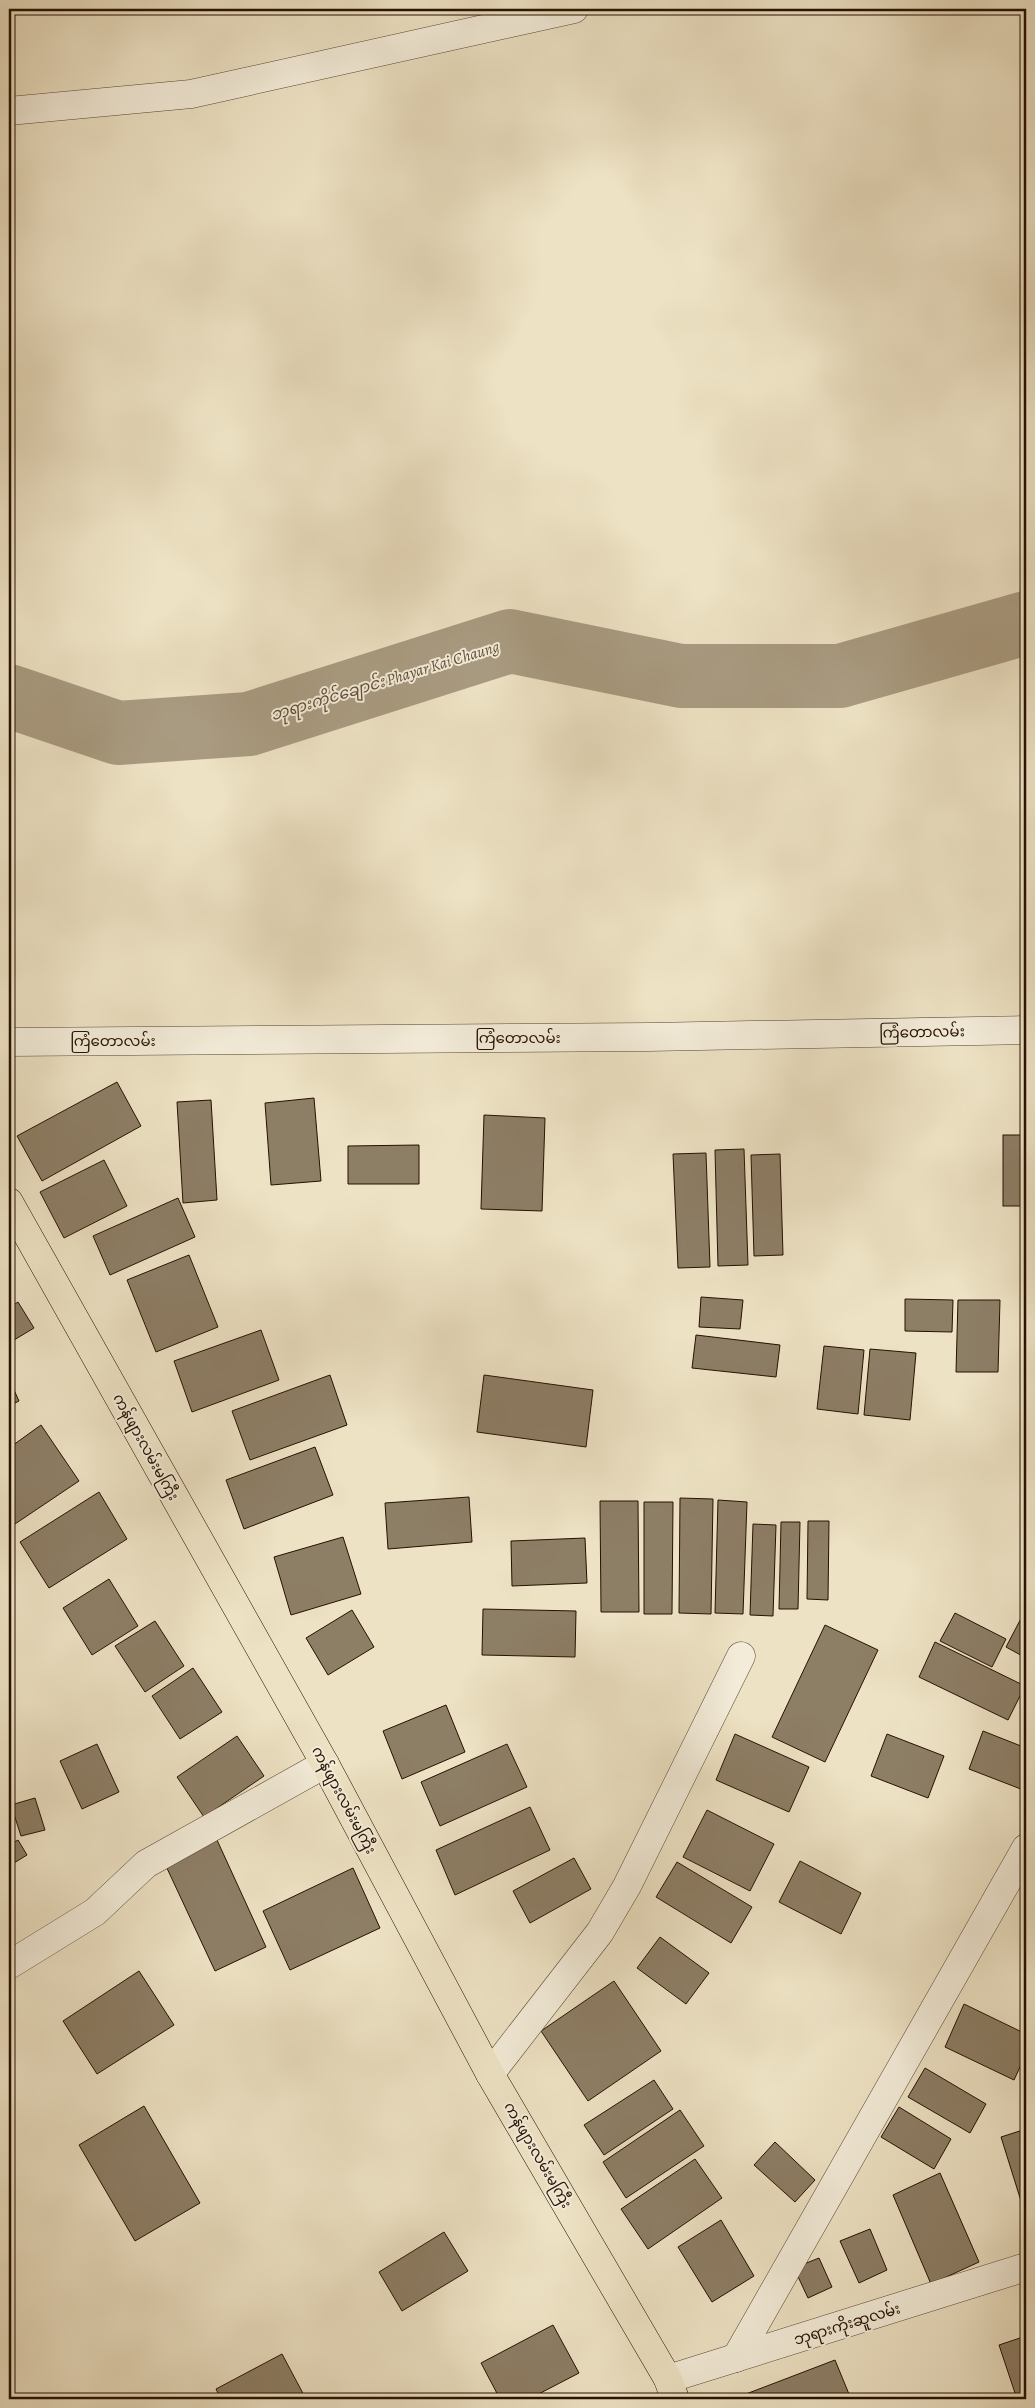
<svg xmlns="http://www.w3.org/2000/svg" width="1035" height="2408" font-family="Alegreya,'Noto Sans Myanmar',serif">
<style>
.lines{fill:none;stroke-linecap:round;stroke-linejoin:round}
.river{stroke:#a99b81;stroke-width:64}
.building{fill:#8d7e66;stroke:#261100}
.minor-casing{stroke:#584531;stroke-width:29}
.major-casing{stroke:#261100;stroke-width:29}
.minor{stroke:#f3ecd9;stroke-width:28}
.major{stroke:#ede2c4;stroke-width:28}
.labels{text-anchor:middle;dominant-baseline:central;stroke-width:4;stroke-linejoin:round;paint-order:stroke}
.street-label{font-size:15px;fill:#261100;stroke:#f3ecd9}
.water-label{font-size:16px;font-style:italic;fill:#614f3a;stroke:#f3ecd9}
</style>
<rect width="100%" height="100%" fill="#ede2c4"/>
<filter id="stains"><feTurbulence type="fractalNoise" baseFrequency=".004" numOctaves="4"/><feColorMatrix values="0 0 0 0 .2 0 0 0 0 .09 0 0 0 0 .02 0 0 0 .5 -.17"/></filter>
<radialGradient id="worn" r=".72"><stop offset=".6" stop-color="#630" stop-opacity="0"/><stop offset="1" stop-color="#630" stop-opacity=".3"/></radialGradient>
<g class="lines">
<polyline class="river" points="9,696 118,733 249,724 510,641 681,676 840,676 1026,623"/>
</g>
<g class="building">
<polygon points="117,1082 141,1126 42,1181 17,1136"/>
<polygon points="314,1098 321,1181 271,1185 265,1103"/>
<polygon points="211,1100 217,1200 183,1203 177,1102"/>
<polygon points="484,1115 545,1118 542,1211 481,1209"/>
<rect x="1003" y="1135" width="23" height="71"/>
<polygon points="419,1145 419,1184 348,1184 348,1146"/>
<polygon points="744,1149 748,1265 718,1266 715,1150"/>
<polygon points="706,1153 710,1267 678,1268 673,1154"/>
<polygon points="780,1154 783,1255 754,1256 751,1155"/>
<polygon points="104,1160 127,1206 64,1238 40,1192"/>
<polygon points="178,1198 195,1237 110,1275 93,1236"/>
<polygon points="189,1255 218,1327 156,1352 127,1280"/>
<rect x="1021" y="1289" width="5" height="130"/>
<polygon points="701,1297 743,1300 740,1329 699,1327"/>
<polygon points="905,1299 953,1300 952,1332 905,1331"/>
<polygon points="958,1300 1000,1300 998,1372 956,1372"/>
<polygon points="18,1302 34,1328 9,1343 9,1308"/>
<polygon points="261,1330 279,1380 192,1412 174,1361"/>
<polygon points="696,1335 780,1345 776,1377 692,1368"/>
<polygon points="824,1346 864,1350 858,1414 817,1409"/>
<polygon points="870,1349 916,1353 910,1420 864,1415"/>
<polygon points="330,1375 347,1425 250,1460 232,1411"/>
<polygon points="484,1375 593,1390 586,1447 477,1432"/>
<polygon points="9,1379 19,1401 9,1406"/>
<polygon points="41,1425 79,1481 9,1528 9,1448"/>
<polygon points="315,1447 333,1495 244,1529 226,1480"/>
<polygon points="99,1492 127,1539 49,1588 20,1542"/>
<polygon points="469,1497 472,1542 388,1549 385,1503"/>
<polygon points="680,1498 713,1499 711,1614 679,1613"/>
<polygon points="718,1500 747,1502 743,1614 715,1613"/>
<polygon points="600,1501 638,1501 639,1612 601,1612"/>
<polygon points="644,1502 673,1502 672,1614 644,1614"/>
<polygon points="808,1521 829,1521 828,1600 807,1599"/>
<polygon points="781,1522 800,1522 798,1609 779,1609"/>
<polygon points="753,1524 776,1525 773,1616 750,1615"/>
<polygon points="343,1537 361,1594 291,1615 274,1557"/>
<polygon points="585,1538 587,1583 512,1586 511,1541"/>
<polygon points="109,1579 138,1626 92,1655 63,1608"/>
<polygon points="483,1609 576,1611 575,1657 482,1655"/>
<polygon points="1026,1609 1026,1658 1006,1647"/>
<polygon points="352,1610 374,1647 328,1675 306,1638"/>
<polygon points="955,1613 1006,1639 992,1667 940,1641"/>
<polygon points="155,1621 184,1666 145,1692 115,1646"/>
<polygon points="825,1625 878,1650 825,1762 772,1737"/>
<polygon points="935,1642 1025,1686 1008,1720 919,1677"/>
<polygon points="193,1668 222,1712 180,1739 152,1696"/>
<polygon points="446,1705 465,1752 402,1779 383,1731"/>
<polygon points="983,1731 1026,1748 1026,1791 969,1769"/>
<polygon points="735,1734 809,1767 789,1812 716,1780"/>
<polygon points="887,1734 944,1756 928,1798 871,1776"/>
<polygon points="237,1736 264,1776 204,1817 177,1777"/>
<polygon points="97,1744 119,1792 82,1809 60,1761"/>
<polygon points="507,1744 527,1787 440,1826 421,1782"/>
<polygon points="35,1798 45,1830 21,1836 11,1805"/>
<polygon points="530,1807 550,1850 455,1895 436,1850"/>
<polygon points="707,1810 774,1844 750,1891 683,1857"/>
<polygon points="18,1840 27,1855 9,1866 9,1845"/>
<polygon points="217,1840 266,1947 215,1971 165,1864"/>
<polygon points="574,1858 591,1889 530,1923 513,1891"/>
<polygon points="800,1861 861,1893 841,1934 779,1902"/>
<polygon points="677,1862 752,1907 731,1943 656,1897"/>
<polygon points="353,1868 380,1928 290,1970 263,1911"/>
<polygon points="660,1937 709,1973 686,2004 637,1968"/>
<polygon points="139,1971 174,2025 97,2074 63,2021"/>
<polygon points="614,1981 661,2051 588,2101 541,2031"/>
<polygon points="964,2004 1026,2034 1026,2054 1014,2080 945,2047"/>
<polygon points="925,2068 986,2104 970,2133 908,2097"/>
<polygon points="654,2080 673,2109 604,2155 584,2125"/>
<polygon points="144,2106 200,2203 135,2241 79,2145"/>
<polygon points="899,2107 951,2139 934,2169 881,2137"/>
<polygon points="680,2110 704,2146 626,2198 603,2162"/>
<polygon points="1026,2129 1026,2217 1001,2137"/>
<polygon points="775,2142 815,2180 795,2202 754,2165"/>
<polygon points="695,2159 722,2198 648,2249 621,2209"/>
<polygon points="940,2173 979,2262 931,2284 893,2195"/>
<polygon points="721,2220 754,2276 712,2302 678,2247"/>
<polygon points="870,2229 887,2270 859,2283 840,2241"/>
<polygon points="444,2232 468,2271 402,2311 379,2272"/>
<polygon points="819,2258 832,2287 808,2298 794,2268"/>
<polygon points="553,2325 579,2373 529,2399 500,2399 481,2363"/>
<polygon points="1026,2336 1026,2399 1017,2399 999,2345"/>
<polygon points="282,2354 306,2399 221,2399 216,2389"/>
<polygon points="835,2360 851,2399 748,2399 746,2394"/>
</g>
<g class="lines">
<defs>
<g id="minor">
<polyline points="9,111 191,94 574,9"/>
<polyline points="9,1042 649,1037 1026,1030"/>
<polyline points="9,1965 95,1912 146,1864 325,1764"/>
<polyline points="490,2074 600,1932 627,1886 741,1656"/>
<polyline points="736,2358 1026,1848"/>
<polyline points="668,2379 1026,2267"/>
</g>
<polyline id="major" points="9,1202 325,1764 490,2074 668,2379 675,2399"/>
</defs>
<use href="#minor" class="minor-casing"/>
<use href="#major" class="major-casing"/>
<use href="#minor" class="minor"/>
<use href="#major" class="major"/>
</g>
<g class="labels">
<g class="street-label">
<text transform="translate(922 1032) rotate(-1)">ကြံတောလမ်း</text>
<text x="518" y="1038">ကြံတောလမ်း</text>
<text x="113" y="1041">ကြံတောလမ်း</text>
<text transform="translate(146 1447) rotate(61)">ကန်ဖျားလမ်းမကြီး</text>
<text transform="translate(344 1800) rotate(62)">ကန်ဖျားလမ်းမကြီး</text>
<text transform="translate(538 2155) rotate(60)">ကန်ဖျားလမ်းမကြီး</text>
<text transform="translate(847 2324) rotate(-17)">ဘုရားကိုးဆူလမ်း</text>
</g>
<g class="water-label">
<text transform="translate(385 681) rotate(-17)">ဘုရားကိုင်ချောင်း Phayar Kai Chaung</text>
</g>
</g>
<rect width="1035" height="2408" fill="none" stroke="#ede2c4" stroke-width="30"/>
<rect x="10" y="10" width="1015" height="2388" fill="none" stroke="#261100" stroke-width="2.5"/>
<rect x="15" y="15" width="1005" height="2378" fill="none" stroke="#261100"/>
<rect width="100%" height="100%" filter="url(#stains)"/>
<rect width="100%" height="100%" fill="url(#worn)"/>
</svg>
